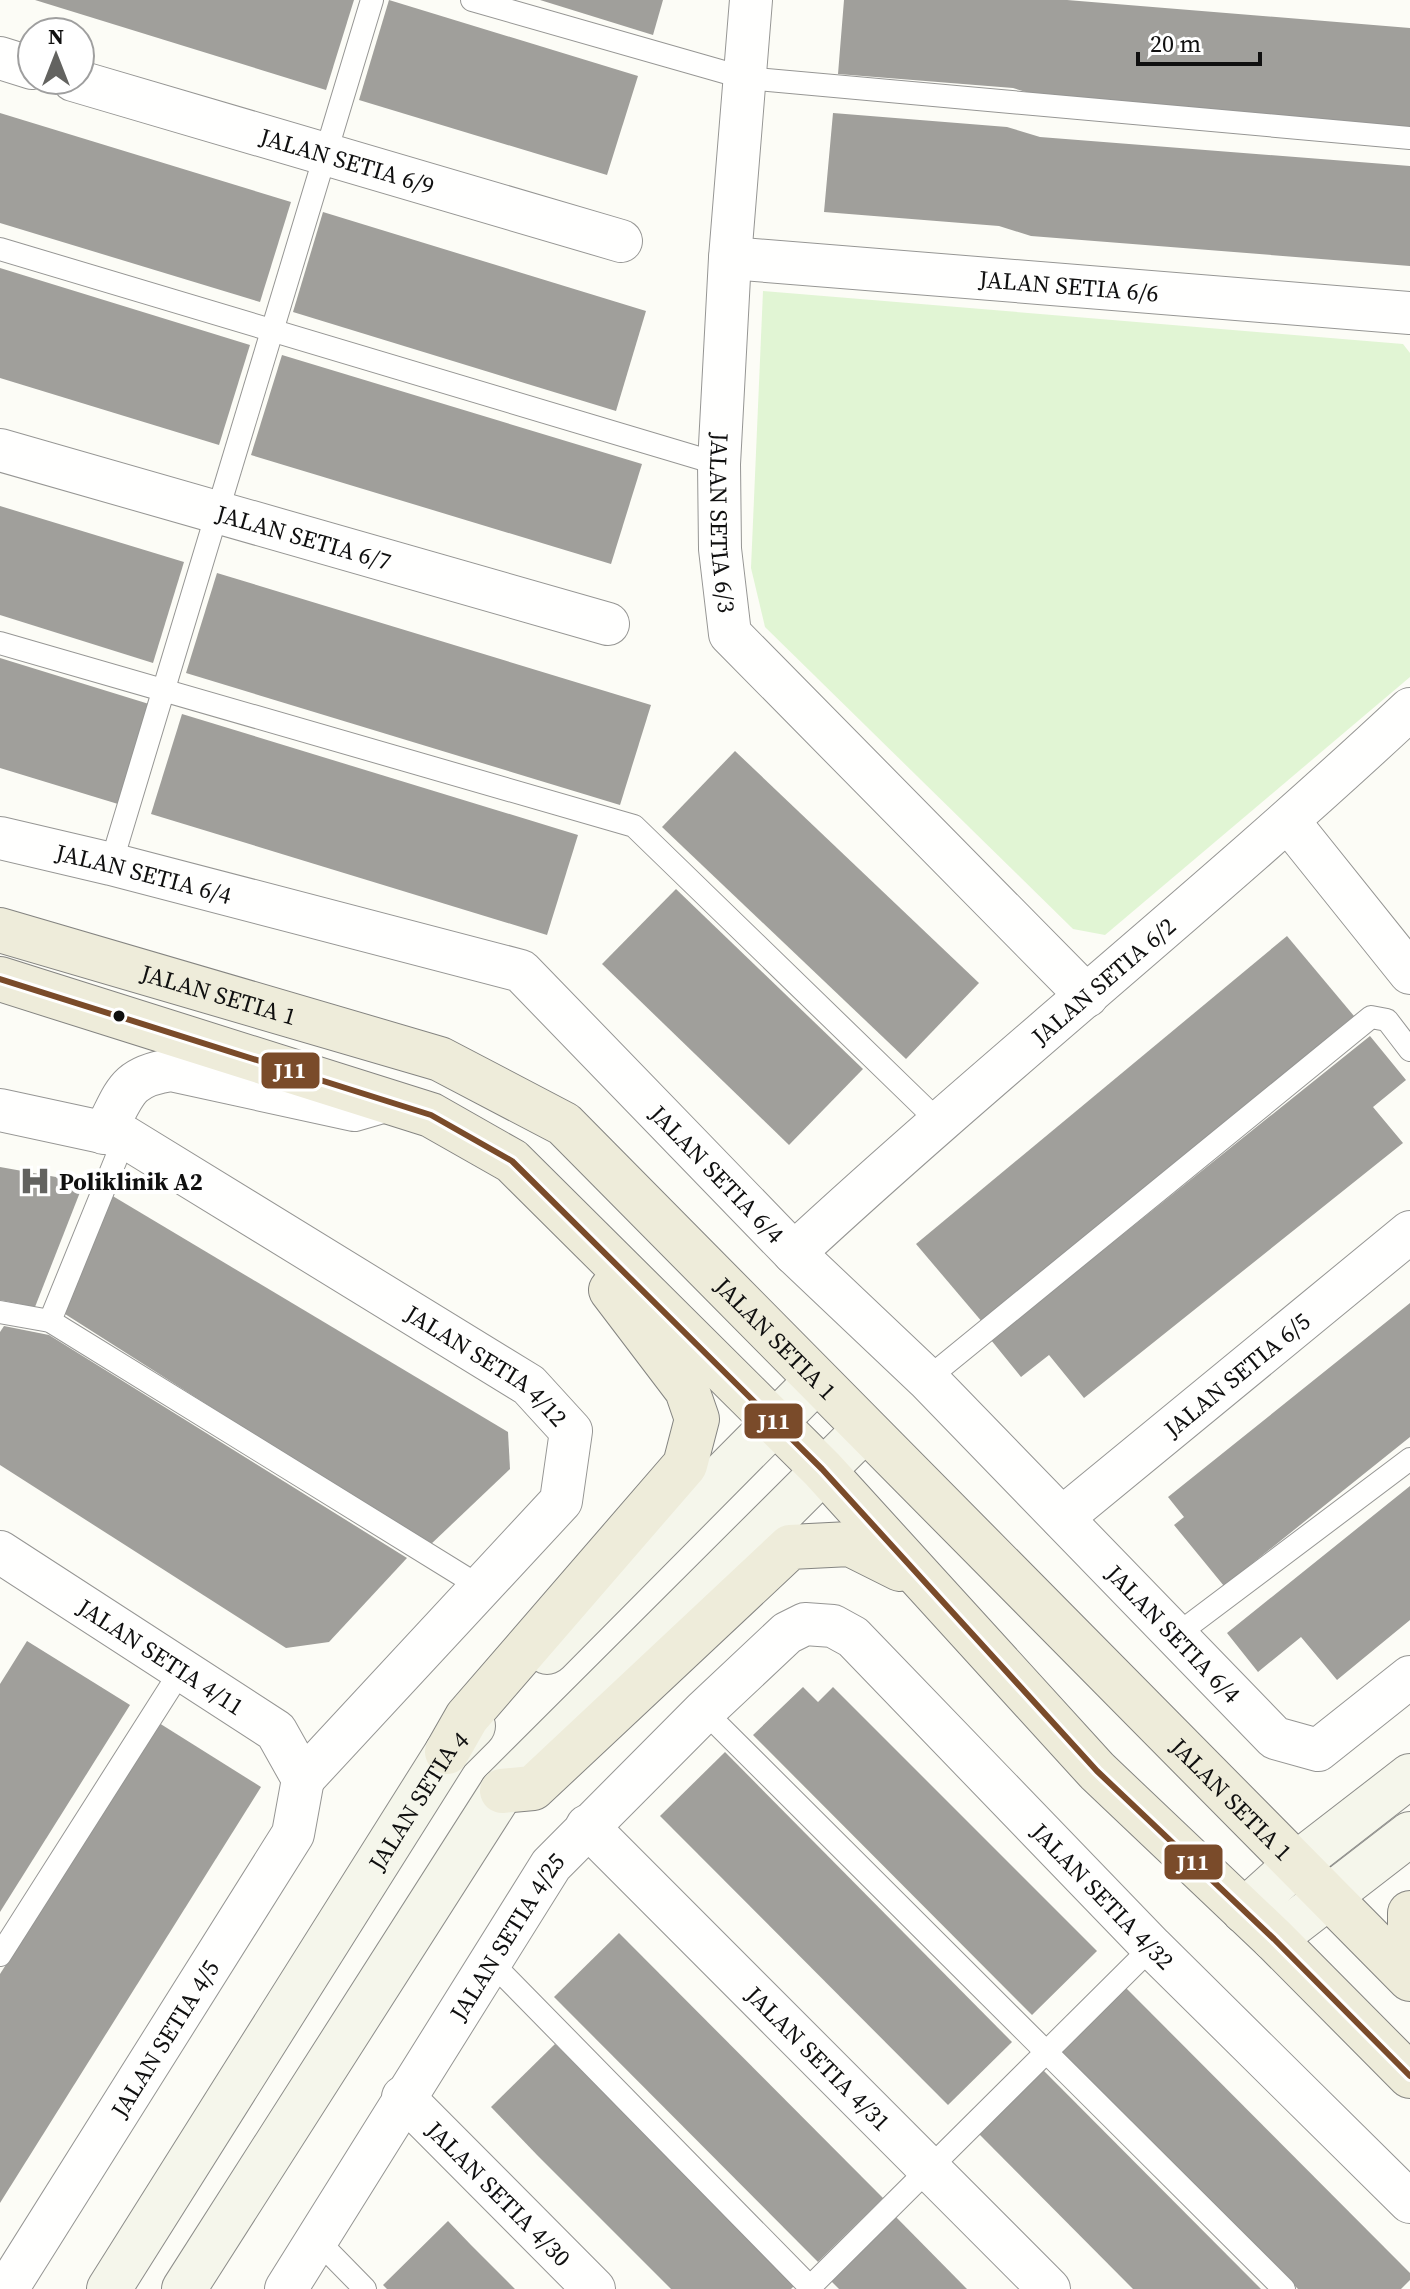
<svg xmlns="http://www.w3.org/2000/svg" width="1410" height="2289" font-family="'Source Serif 4',serif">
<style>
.green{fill:#e1f5d4}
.building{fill:#a09f9b}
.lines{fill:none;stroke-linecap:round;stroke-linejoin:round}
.lane-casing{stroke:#969694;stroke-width:24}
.street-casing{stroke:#969694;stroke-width:44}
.secondary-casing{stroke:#8d8d8a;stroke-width:46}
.primary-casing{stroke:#848481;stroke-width:46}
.lane{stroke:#fffffe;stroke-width:22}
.street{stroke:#fffffe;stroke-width:42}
.secondary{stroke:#f5f6eb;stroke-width:44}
.primary{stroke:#eeecda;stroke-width:44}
.bus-1-casing{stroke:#fff;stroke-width:12}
.bus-1{stroke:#7a4b2a;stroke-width:6}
.bus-dot{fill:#101010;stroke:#fff;stroke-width:3}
.labels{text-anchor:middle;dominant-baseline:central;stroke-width:8;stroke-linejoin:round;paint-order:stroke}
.street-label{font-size:24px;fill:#101010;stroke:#fff}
.poi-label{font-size:24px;font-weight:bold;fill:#101010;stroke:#fff;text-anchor:start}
.line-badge{stroke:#fff;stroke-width:3}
.badge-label{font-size:22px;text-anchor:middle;font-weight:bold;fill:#fff}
</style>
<rect width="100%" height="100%" fill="#fcfcf6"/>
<polygon class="green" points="763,291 1403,344 1410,353 1410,677 1105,935 1073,929 765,627 751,568"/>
<g class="building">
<polygon points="35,0 354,0 326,90"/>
<polygon points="389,0 638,76 607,175 359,100"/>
<polygon points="540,0 663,0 653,35"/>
<polygon points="844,0 1067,0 1410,28 1410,127 1046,98 1013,88 838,74"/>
<polygon points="0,113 291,202 260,302 0,223"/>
<polygon points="833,113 1007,127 1040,137 1410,166 1410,266 1031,236 999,226 824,212"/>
<polygon points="323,212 646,311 616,411 293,312"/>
<polygon points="0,268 250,345 219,445 0,378"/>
<polygon points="282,355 642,464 611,564 251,455"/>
<polygon points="0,506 184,562 153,663 0,615"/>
<polygon points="217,573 651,705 620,805 186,673"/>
<polygon points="0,658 149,704 118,804 0,768"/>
<polygon points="182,714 578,835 547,935 151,814"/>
<polygon points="735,751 979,983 906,1059 662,827"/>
<polygon points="676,889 863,1069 789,1145 602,964"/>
<polygon points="1287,936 1354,1016 983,1323 916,1244"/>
<polygon points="1370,1036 1406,1080 1373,1107 1403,1143 1084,1398 1049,1355 1021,1377 991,1340"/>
<polygon points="0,1167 84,1182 35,1307 0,1300"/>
<polygon points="111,1195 508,1432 510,1469 429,1546 65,1314"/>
<polygon points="1410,1303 1410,1437 1224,1586 1174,1525 1184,1517 1168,1497"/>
<polygon points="4,1326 49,1335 407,1558 329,1642 286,1648 0,1465 0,1332"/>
<polygon points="1410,1486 1410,1620 1337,1680 1301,1637 1258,1672 1227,1633"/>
<polygon points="27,1641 130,1705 0,1912 0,1684"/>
<polygon points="803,1687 818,1702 833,1687 1097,1951 1032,2015 753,1735"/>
<polygon points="159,1723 261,1787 0,2203 0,1974"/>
<polygon points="725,1752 1012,2042 948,2105 660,1816"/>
<polygon points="619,1933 883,2198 818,2262 554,1997"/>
<polygon points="1126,1988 1410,2273 1410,2280 1401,2289 1298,2289 1061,2052"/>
<polygon points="555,2044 579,2068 795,2285 791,2289 671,2289 538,2156 491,2107"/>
<polygon points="1043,2070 1261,2289 1133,2289 979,2134"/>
<polygon points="894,2215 967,2289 839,2289 829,2279"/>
<polygon points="448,2221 471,2245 515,2289 387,2289 383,2285"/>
</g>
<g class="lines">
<defs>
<g id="lane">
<polyline points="472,0 745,78 1410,138"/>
<polyline points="0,249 719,464"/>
<polyline points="0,643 634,826 937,1120"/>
<polyline points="111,864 372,0"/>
<polyline points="0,1312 50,1321 479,1586"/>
<polyline points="50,1321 125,1137"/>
<polyline points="927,1379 1371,1017 1387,1020 1410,1050"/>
<polyline points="1175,1636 1410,1459"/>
<polyline points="704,1711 1284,2289"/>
<polyline points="0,1955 182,1669"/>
<polyline points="489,1960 812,2289"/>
<polyline points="316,2239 365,2289"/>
<polyline points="808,2289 1152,1947"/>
</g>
<g id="street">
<path id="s1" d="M751,0l-21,258 -11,206 1,85 10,85 357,362"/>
<polyline points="0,58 32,68"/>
<path id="s2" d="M73,80l548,161"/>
<path id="s3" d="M730,258l680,55"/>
<path id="s4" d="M0,450l608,174"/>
<polyline points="1289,822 1410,973"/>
<path id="s5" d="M0,838l111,26 410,107 273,282 133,126 348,359 43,12 92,-73"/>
<path id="s6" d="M0,1110l125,27 404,248 42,46 -10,70 -258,278"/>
<path d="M104,1133c21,-38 20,-56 67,-63l183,40 31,-9"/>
<path id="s7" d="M794,1253c201,-186 416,-357 616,-544"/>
<path id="s8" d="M1062,1518l348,-286"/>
<path id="s9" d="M0,1552l276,179 27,48"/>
<path id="s10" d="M587,1826l462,463"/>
<path id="s11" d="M403,2097l191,192"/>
<path id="s12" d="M7,2289l286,-455 10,-55"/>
<path id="s13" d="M286,2289l265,-424 153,-154 83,-78 18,-9 28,2 20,11 299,310 258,255"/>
</g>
<g id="secondary">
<polyline points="547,1652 816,1381"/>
<polyline points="1244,1911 1295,1865 1410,1776"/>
<polyline points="1274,1939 1410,1834"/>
<path id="s14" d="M109,2289l338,-537 26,-26"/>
<polyline points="184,2289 502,1791 864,1430"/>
</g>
<g id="primary">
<path id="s15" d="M0,930l440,129 124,65 846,855"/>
<polyline points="0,979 431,1115 512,1161 822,1469 1097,1771 1274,1939 1410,2076"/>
<polyline points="447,1752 467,1717 685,1465 697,1419 687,1390 611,1290"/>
<polyline points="502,1791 533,1788 790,1547 850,1544 900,1569"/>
<polyline points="1410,1913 1410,1928"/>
</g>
</defs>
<use href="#lane" class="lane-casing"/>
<use href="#street" class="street-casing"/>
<use href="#secondary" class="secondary-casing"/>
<use href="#primary" class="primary-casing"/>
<use href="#lane" class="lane"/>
<use href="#street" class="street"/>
<use href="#secondary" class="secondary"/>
<use href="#primary" class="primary"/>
<defs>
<polyline id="bus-1" points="0,979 431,1115 512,1161 822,1469 1097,1771 1274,1939 1410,2076"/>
</defs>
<use href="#bus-1" class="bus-1-casing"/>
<use href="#bus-1" class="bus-1"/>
</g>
<defs>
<symbol id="hospital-bare" viewBox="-9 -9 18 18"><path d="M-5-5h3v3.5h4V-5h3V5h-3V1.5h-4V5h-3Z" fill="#636360" stroke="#fff" stroke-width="2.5" paint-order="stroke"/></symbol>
</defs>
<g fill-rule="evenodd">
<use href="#hospital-bare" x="13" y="1159" width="44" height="44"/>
</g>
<circle class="bus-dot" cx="119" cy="1016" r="7"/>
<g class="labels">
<g class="street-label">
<text stroke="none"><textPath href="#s2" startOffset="286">JALAN SETIA 6/9</textPath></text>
<text stroke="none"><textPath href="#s3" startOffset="340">JALAN SETIA 6/6</textPath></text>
<text stroke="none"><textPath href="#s1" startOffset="524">JALAN SETIA 6/3</textPath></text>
<text stroke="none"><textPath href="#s4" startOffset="316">JALAN SETIA 6/7</textPath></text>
<text stroke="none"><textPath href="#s5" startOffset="148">JALAN SETIA 6/4</textPath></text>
<text stroke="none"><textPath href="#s7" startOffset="412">JALAN SETIA 6/2</textPath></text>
<text stroke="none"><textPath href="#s15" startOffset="228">JALAN SETIA 1</textPath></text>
<text stroke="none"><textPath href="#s5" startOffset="820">JALAN SETIA 6/4</textPath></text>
<text stroke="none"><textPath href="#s15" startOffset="900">JALAN SETIA 1</textPath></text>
<text stroke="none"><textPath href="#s6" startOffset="556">JALAN SETIA 4/12</textPath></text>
<text stroke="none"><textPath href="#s8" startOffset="226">JALAN SETIA 6/5</textPath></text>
<text stroke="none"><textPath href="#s5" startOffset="1468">JALAN SETIA 6/4</textPath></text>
<text stroke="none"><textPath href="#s9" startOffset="192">JALAN SETIA 4/11</textPath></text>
<text stroke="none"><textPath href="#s15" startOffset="1548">JALAN SETIA 1</textPath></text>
<text stroke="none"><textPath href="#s14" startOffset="578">JALAN SETIA 4</textPath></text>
<text stroke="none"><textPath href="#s13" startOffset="1262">JALAN SETIA 4/32</textPath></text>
<text stroke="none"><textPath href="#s13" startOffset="416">JALAN SETIA 4/25</textPath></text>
<text stroke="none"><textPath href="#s12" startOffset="296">JALAN SETIA 4/5</textPath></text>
<text stroke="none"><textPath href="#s10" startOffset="328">JALAN SETIA 4/31</textPath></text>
<text stroke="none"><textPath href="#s11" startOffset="136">JALAN SETIA 4/30</textPath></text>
</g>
<g class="poi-label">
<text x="59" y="1181">Poliklinik A2</text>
</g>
</g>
<g class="line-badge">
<rect x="260" y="1051" width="61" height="39" rx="8" fill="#7a4b2a"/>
<rect x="743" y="1402" width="61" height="38" rx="8" fill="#7a4b2a"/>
<rect x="1163" y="1843" width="61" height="38" rx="8" fill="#7a4b2a"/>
</g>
<g class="badge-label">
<text x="290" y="1078">J11</text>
<text x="774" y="1429">J11</text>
<text x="1193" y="1870">J11</text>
</g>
<g transform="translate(56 56)"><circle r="38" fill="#ffffff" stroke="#9f9f9f" stroke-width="2"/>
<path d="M0-6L14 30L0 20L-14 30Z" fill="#636360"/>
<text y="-12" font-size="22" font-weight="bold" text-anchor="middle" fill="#101010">N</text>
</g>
<path d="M1138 52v12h122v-12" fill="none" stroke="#101010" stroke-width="4"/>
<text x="1150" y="52" font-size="24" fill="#101010" stroke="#ffffff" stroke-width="6" paint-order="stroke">20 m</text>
</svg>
